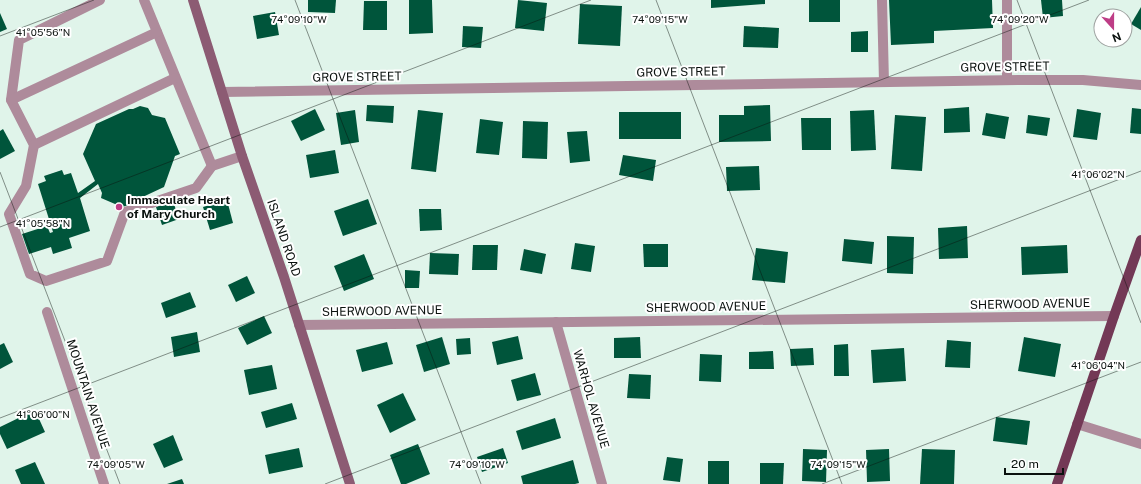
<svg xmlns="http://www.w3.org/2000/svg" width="1141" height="484" font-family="'Public Sans',sans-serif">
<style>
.building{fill:#00553b}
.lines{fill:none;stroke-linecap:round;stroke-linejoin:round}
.lane{stroke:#ae8b9b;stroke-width:10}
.street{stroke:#ae8b9b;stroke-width:10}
.secondary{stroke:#8c5b73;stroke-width:10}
.primary{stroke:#733956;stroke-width:10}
.ticks{fill:none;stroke:#0a110e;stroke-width:1;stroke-opacity:0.45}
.poi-dot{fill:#be3d86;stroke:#fff;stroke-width:1.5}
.labels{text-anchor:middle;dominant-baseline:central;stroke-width:4;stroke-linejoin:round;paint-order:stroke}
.street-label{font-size:12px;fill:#0a110e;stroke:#fff}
.poi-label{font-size:12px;font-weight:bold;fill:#0a110e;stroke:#fff;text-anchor:start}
.ticks-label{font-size:10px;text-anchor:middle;fill:#0a110e;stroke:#fff;stroke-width:4;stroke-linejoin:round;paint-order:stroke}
</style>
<rect width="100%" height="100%" fill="#e0f4ea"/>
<g class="building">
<polygon points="308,0 336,0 335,13 308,12"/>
<polygon points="409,0 432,0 433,33 409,34"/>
<polygon points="518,0 547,3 544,31 515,28"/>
<polygon points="711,0 765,0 765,4 711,8"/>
<rect x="809" y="0" width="31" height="22"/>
<polygon points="889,0 992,0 993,28 934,31 934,43 891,45"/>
<polygon points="1041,0 1062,0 1063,16 1043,18"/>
<polygon points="364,1 387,1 387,30 363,30"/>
<polygon points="580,4 622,6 620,46 578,44"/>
<polygon points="1141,7 1141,30 1131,24"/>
<polygon points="275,12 279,35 257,39 253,16"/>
<polygon points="0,13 7,29 0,32"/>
<polygon points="463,26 483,27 481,48 462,47"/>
<polygon points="744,26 779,28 778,48 743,47"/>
<polygon points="868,31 868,52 851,52 851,32"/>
<polygon points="367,105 394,106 393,123 366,121"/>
<polygon points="770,105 771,141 719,142 719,115 744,115 744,106"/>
<polygon points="140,106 148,108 152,115 165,118 180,154 175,156 164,187 132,202 129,201 129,205 122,207 101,198 102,193 98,184 80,198 90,231 69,238 72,248 53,254 51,247 29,254 22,234 47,226 50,233 53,232 38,184 46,181 44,176 62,170 64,175 71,173 78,193 95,181 83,154 96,124 129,109 133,109"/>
<polygon points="969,107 970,132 944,133 944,109"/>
<polygon points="1132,108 1141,109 1141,134 1130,133"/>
<polygon points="315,109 325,130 301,141 291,121"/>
<polygon points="1077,109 1101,113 1097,140 1073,137"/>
<polygon points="355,110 359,142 341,145 336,113"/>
<polygon points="418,110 443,113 436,172 411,169"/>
<polygon points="874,110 876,150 851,151 850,111"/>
<rect x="619" y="112" width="62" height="27"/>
<polygon points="986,113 1009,117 1005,139 982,135"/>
<polygon points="895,115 926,117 922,171 891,169"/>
<polygon points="1028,115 1050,118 1047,136 1026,133"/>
<polygon points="801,118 831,118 831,150 802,150"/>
<polygon points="480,119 503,122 499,155 476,153"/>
<polygon points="523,121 548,122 547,159 522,158"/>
<polygon points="3,129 15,151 0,159 0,131"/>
<polygon points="587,131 590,161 570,163 567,132"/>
<polygon points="335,150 339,173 310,178 306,155"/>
<polygon points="623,155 656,160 653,181 619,175"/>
<polygon points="759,166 760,190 727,191 726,167"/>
<polygon points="368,199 377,224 343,236 334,211"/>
<polygon points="227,200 233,223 210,230 203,207"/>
<polygon points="173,201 179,219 162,225 156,207"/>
<polygon points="419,209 441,209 442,230 420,231"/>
<polygon points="967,226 968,258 939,259 938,228"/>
<polygon points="887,236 914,237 913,274 887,273"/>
<polygon points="844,239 874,242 872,264 842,261"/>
<polygon points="575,243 595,246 591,272 571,269"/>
<polygon points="643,244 668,244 668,267 644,267"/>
<polygon points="473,245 498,245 497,270 472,270"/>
<polygon points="1067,245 1068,273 1022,275 1021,247"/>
<polygon points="756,248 788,252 785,283 752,280"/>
<polygon points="524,249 546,254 542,274 520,270"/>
<polygon points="430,253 459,254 458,275 429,274"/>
<polygon points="364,254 374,279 344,291 334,266"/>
<polygon points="405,270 420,271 419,288 405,288"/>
<polygon points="247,276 255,293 236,302 228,285"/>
<polygon points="190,292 196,307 166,318 161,303"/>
<polygon points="264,316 272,333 247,345 238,328"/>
<polygon points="197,332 200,352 174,357 171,337"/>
<polygon points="518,336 523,359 497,365 492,342"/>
<polygon points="442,337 450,364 424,372 416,345"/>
<polygon points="640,337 641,358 614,358 614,338"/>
<polygon points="1024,337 1061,344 1055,377 1018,371"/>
<polygon points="470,338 471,354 457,355 456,339"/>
<polygon points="947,340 971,342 970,368 945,367"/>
<polygon points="387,342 393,364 362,372 356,350"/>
<polygon points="4,343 13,362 0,369 0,345"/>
<polygon points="848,344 849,376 834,376 834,345"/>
<polygon points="813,348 814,365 791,366 790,349"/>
<polygon points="904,348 906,381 873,383 871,350"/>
<polygon points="773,351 774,369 749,369 749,352"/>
<polygon points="700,354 722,355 721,382 699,381"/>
<polygon points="272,365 277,389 249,395 244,370"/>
<polygon points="535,373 541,395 517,401 511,380"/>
<polygon points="629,374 651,375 650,399 627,398"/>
<polygon points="403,393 416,420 390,433 377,405"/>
<polygon points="292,403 297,419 266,428 261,412"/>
<polygon points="35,410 45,432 7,449 0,434 0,427"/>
<polygon points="996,417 1030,421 1027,445 993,441"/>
<polygon points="555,418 561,438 522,450 516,431"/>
<polygon points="173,435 183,460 164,468 153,444"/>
<polygon points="418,444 430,474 406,484 401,484 390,455"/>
<polygon points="299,448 303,467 269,474 265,455"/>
<polygon points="503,448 508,463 482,472 477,457"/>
<polygon points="803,449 827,450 826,482 802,481"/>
<polygon points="889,449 890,481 867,482 866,450"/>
<polygon points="922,449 955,450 954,484 920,484"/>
<polygon points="667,457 683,459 680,482 663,480"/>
<polygon points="573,460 579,483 575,484 523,484 521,476"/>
<rect x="708" y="461" width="21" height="23"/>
<polygon points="35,462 45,484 21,484 15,470"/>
<polygon points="760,463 784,463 783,484 760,484"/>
<polygon points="182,479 184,484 167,484"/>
</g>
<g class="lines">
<g class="lane">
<polyline points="100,0 19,40 11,100 34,145 26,186 9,214 30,274 46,281 107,261 125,212 196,188 212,166 242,156"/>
<polyline points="144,0 212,166"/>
<polyline points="882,0 884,82"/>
<polyline points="1007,80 1007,0"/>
<polyline points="11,100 157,32"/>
<polyline points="34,145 175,78"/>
</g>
<g class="street">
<polyline points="222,92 1024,80 1083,80 1141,85"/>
<polyline points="47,312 104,484"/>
<polyline points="556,322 602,484"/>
<polyline points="299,325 1114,316"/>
<polyline points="1077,424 1141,444"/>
</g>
<polyline class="secondary" points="193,0 242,156 284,277 350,484"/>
<polyline class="primary" points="1057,484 1114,316 1141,240"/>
</g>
<path class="ticks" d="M295,0l186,484M656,0l186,484M1017,0l124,323M0,36l94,-36M0,172l120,312M0,227l591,-227M0,418l1089,-418M325,484l816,-313M822,484l319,-122"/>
<circle class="poi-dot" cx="119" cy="207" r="4"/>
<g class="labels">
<g class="street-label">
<text transform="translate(1005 67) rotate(-1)">GROVE STREET</text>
<text transform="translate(681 72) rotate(-1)">GROVE STREET</text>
<text transform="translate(357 77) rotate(-1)">GROVE STREET</text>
<text transform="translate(284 238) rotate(71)">ISLAND ROAD</text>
<text transform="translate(1030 304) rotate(-1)">SHERWOOD AVENUE</text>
<text transform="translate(706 307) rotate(-1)">SHERWOOD AVENUE</text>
<text transform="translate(382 311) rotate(-1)">SHERWOOD AVENUE</text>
<text transform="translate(88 394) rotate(72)">MOUNTAIN AVENUE</text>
<text transform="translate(591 399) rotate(74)">WARHOL AVENUE</text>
</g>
<g class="poi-label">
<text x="127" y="200">Immaculate Heart<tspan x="127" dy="14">of Mary Church</tspan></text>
</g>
</g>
<g class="ticks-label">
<text x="299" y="23">74°09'10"W</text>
<text x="660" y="23">74°09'15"W</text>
<text x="1020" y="23">74°09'20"W</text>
<text x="43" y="36">41°05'56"N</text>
<text x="1098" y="178">41°06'02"N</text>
<text x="43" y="227">41°05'58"N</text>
<text x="1098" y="369">41°06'04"N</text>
<text x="43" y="418">41°06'00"N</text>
<text x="116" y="468">74°09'05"W</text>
<text x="477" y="468">74°09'10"W</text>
<text x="838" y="468">74°09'15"W</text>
</g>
<g transform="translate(1113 28) rotate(159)"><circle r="19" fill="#ffffff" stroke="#9da09f"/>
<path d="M0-3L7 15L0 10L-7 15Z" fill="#be3d86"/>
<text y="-6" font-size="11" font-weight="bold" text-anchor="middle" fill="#0a110e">N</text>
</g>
<path d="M1005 468v6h58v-6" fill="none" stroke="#0a110e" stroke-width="2"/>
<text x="1011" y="468" font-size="12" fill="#0a110e" stroke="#ffffff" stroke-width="3" paint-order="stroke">20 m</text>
</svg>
